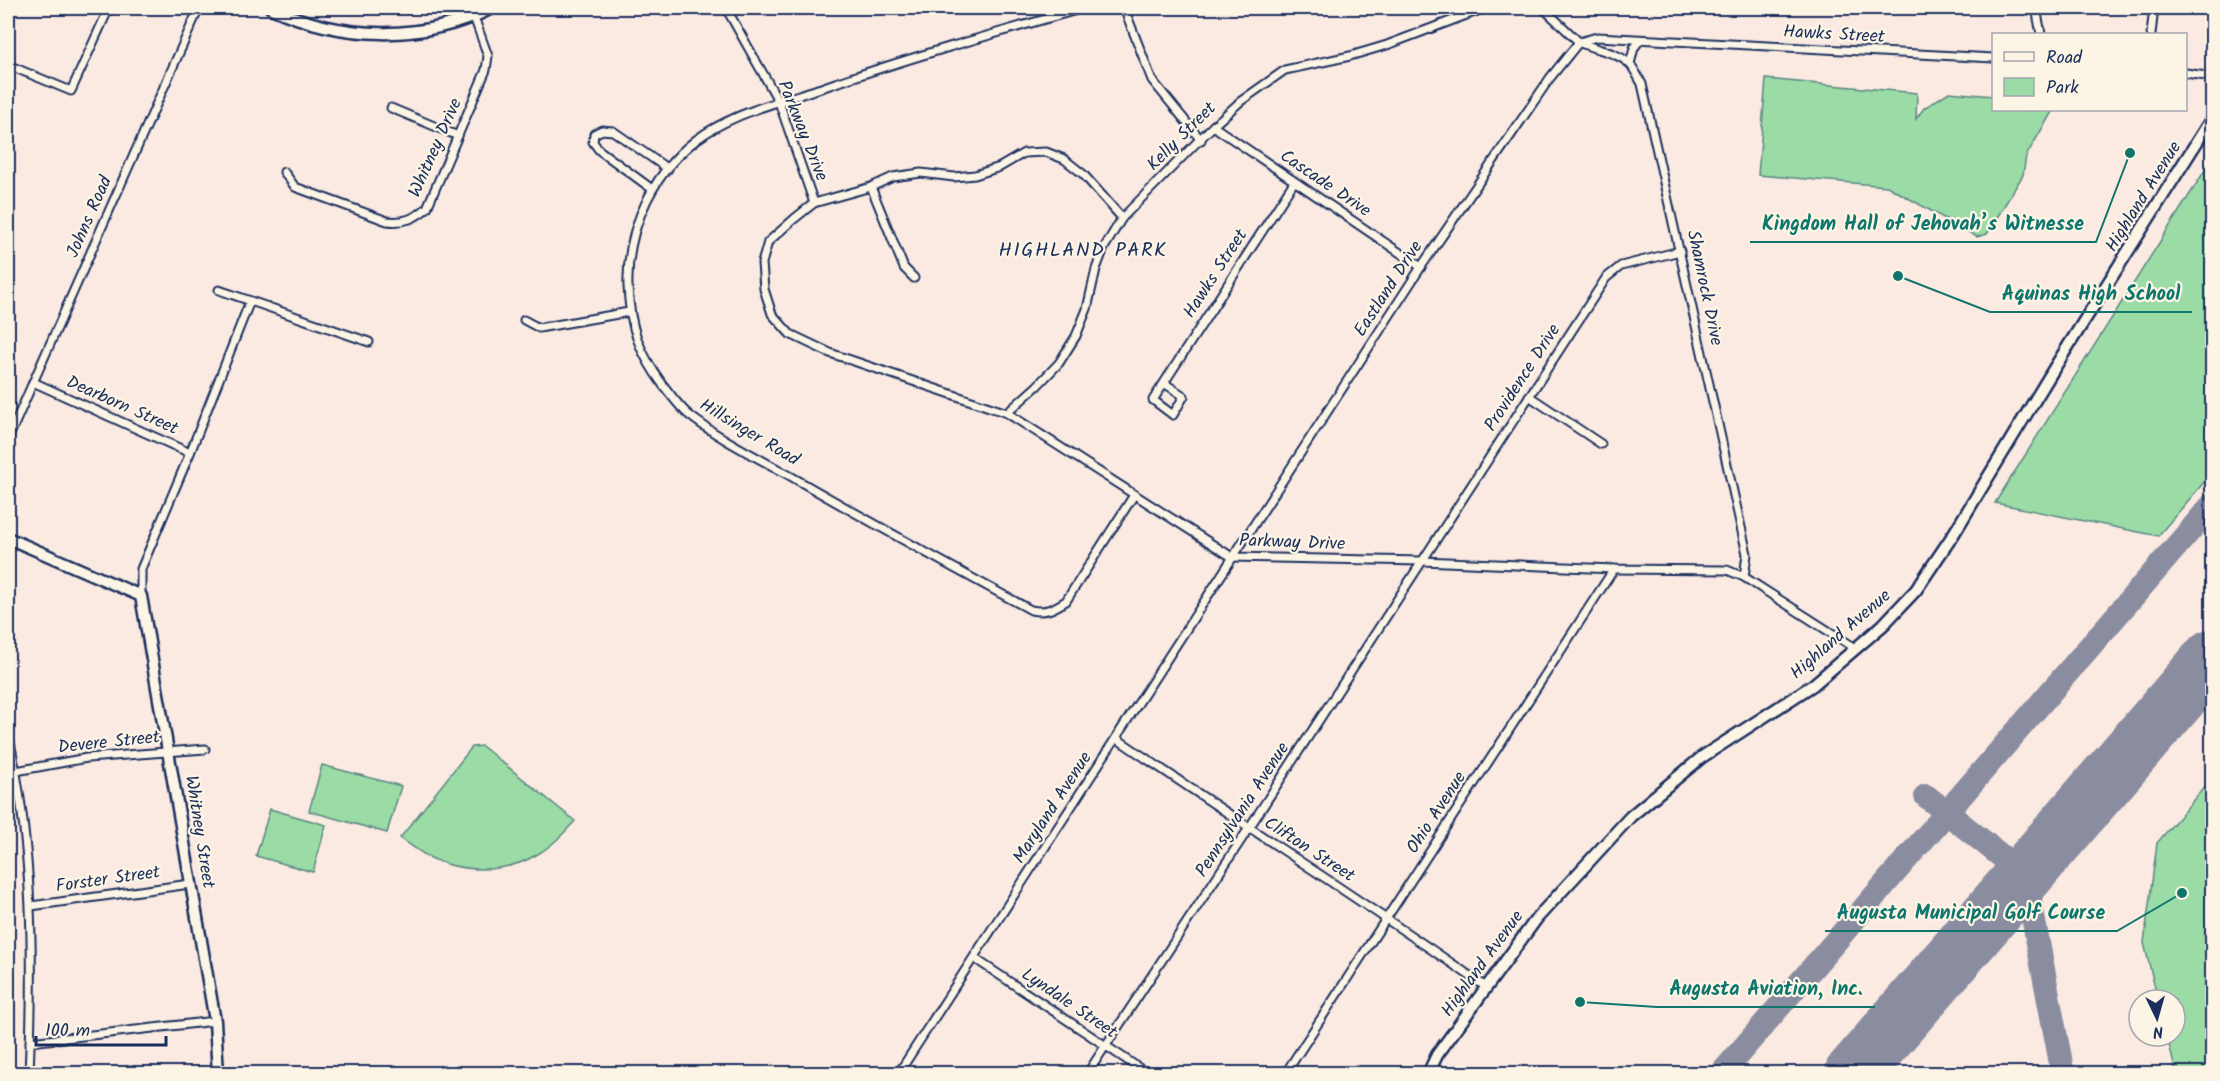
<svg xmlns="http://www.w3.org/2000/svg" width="2220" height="1081" font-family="Kalam,sans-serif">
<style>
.green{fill:#9adba6;stroke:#5a8582;stroke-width:1.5}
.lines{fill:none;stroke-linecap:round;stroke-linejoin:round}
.taxiway{stroke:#8a8ca0;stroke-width:24}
.runway{stroke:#8a8ca0;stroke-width:58}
.street-casing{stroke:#1b2f5e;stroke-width:11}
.secondary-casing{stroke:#1b2f5e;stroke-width:15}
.street{stroke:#fcf5e5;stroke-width:7}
.secondary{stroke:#fcf5e5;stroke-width:10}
.labels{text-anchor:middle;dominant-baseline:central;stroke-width:4.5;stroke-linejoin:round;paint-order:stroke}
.street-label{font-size:18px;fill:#1b2f5e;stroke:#fcf5e5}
.neighbourhood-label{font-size:20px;letter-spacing:1.5px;fill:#1b2f5e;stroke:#fcf5e5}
.leader{fill:none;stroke:#0f766e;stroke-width:2}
.callout-dot{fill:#0f766e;stroke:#fcf5e5;stroke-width:2}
.callout-label{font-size:20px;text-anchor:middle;font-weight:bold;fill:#0f766e;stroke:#fcf5e5;stroke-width:4.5;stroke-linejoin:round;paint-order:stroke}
</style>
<rect width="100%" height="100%" fill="#faeae2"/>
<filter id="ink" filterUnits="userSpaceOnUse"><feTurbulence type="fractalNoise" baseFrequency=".0167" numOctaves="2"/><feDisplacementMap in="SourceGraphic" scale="12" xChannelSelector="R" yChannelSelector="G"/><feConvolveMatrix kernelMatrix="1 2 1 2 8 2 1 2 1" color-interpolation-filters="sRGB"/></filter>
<g filter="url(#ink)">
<g class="green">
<polygon points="1766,79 1917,93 1916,119 1924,108 1949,92 1993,96 1994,110 2047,110 2052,112 2026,156 2023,175 1987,234 1977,237 1887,186 1758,175"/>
<polygon points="2212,159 2212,473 2158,536 1995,503"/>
<path d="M482,746l93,75c-11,12 -24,26 -39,34 -31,19 -77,18 -109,1 -9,-5 -18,-12 -27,-18l72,-91z"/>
<polygon points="322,765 401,786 387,833 309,811"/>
<polygon points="2212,778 2212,1073 2176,1073 2167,1036 2175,1036 2175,1000 2158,1000 2144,943 2157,843"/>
<polygon points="270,809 326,825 313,872 256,856"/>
</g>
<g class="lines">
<g class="taxiway">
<polyline points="1926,796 2025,875 2063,1074"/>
<polyline points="1721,1074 2212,505"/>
</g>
<polyline class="runway" points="1853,1074 2212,658"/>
<defs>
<g id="street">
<polyline points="726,8 779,102 814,203"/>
<path d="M1084,8c-88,25 -176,50 -263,80 -37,12 -82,24 -115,45 -51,33 -80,94 -78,154 2,41 11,65 35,98 8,10 16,22 26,30 33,26 74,45 110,66 77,44 154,87 232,129 15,3 22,-1 35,-9l68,-106"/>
<polyline points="1124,8 1152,80 1201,140"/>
<polyline points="1543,8 1579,42 1597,37 1994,58"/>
<polyline points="2036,8 2041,34"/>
<polyline points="2151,34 2154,8"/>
<polyline points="1630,64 1634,48 1640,40"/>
<polyline points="8,65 71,91 109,8"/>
<polyline points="2186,73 2212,77"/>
<polyline points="391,108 458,136"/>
<polyline points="1213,126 1421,267"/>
<path d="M284,172l11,15 92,34c17,2 27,-2 40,-13l59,-138 2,-14 -14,-39"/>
<polyline points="871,187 904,268 914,278"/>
<polyline points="652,189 599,150 593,142 594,134 602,130 613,131 668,169"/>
<polyline points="1122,218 1083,174 1064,159 1046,152 1024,153 1000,167 975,175 954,177 921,173 893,177 871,187 814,203 794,219 768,242 762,263 764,289 772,314 790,334 830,353 1007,413 1232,557 1422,561 1614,569 1727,570 1744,577 1855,648"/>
<polyline points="219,290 369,342"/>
<polyline points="524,320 539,328 629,312"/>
<polyline points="33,382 190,453 141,569 141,596"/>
<polyline points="1164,383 1184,396 1173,415 1153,400 1294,182"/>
<polyline points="1529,396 1601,444"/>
<polyline points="1007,413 1037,386 1059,363 1076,336 1087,309 1096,269 1104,248 1122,218 1213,126 1241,101 1285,70 1350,56 1387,45 1485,8"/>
<polyline points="8,439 199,8"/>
<polyline points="190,453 250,301"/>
<path d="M8,733c25,111 26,227 21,341"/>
<path d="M1116,738c123,84 248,164 370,249"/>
<polyline points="16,771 87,758 205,749"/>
<polyline points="31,906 190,884"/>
<polyline points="974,958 1148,1074"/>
<polyline points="30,1042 215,1021"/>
<path d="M898,1074l523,-807 129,-189 29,-36c16,8 36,9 50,21 5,5 9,14 13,21l105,470 -3,23"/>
<polyline points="1087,1074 1249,828 1606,278 1621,266 1680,251"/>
<polyline points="1285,1074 1614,569"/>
</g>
<g id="secondary">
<path d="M271,8c71,32 151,35 221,0"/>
<polyline points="8,538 141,596 215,1021 218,1074"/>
<polyline points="1428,1074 1437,1055 1537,918 1631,816 1702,757 1813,685 1883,625 1916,590 1953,535 2055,367 2212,118"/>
</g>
</defs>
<use href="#street" class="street-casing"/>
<use href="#secondary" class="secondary-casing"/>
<use href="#street" class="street"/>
<use href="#secondary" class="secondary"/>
</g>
</g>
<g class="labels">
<g class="street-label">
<text transform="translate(1834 35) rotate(3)">Hawks Street</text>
<text transform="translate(802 131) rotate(68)">Parkway Drive</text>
<text transform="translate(1182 137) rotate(-45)">Kelly Street</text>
<text transform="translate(436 148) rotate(-66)">Whitney Drive</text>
<text transform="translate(1325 184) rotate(34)">Cascade Drive</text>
<text transform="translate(2144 197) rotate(-58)">Highland Avenue</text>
<text transform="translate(90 217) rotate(-66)">Johns Road</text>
<text transform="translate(1216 274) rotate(-57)">Hawks Street</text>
<text transform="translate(1704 288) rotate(78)">Shamrock Drive</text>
<text transform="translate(1389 289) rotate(-57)">Eastland Drive</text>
<text transform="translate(1523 378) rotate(-57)">Providence Drive</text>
<text transform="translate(122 406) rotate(24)">Dearborn Street</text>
<text transform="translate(749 433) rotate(31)">Hillsinger Road</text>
<text transform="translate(1292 543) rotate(2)">Parkway Drive</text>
<text transform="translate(1841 635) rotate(-41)">Highland Avenue</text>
<text transform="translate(109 743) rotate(-6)">Devere Street</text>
<text transform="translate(1053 808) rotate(-57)">Maryland Avenue</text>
<text transform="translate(1243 810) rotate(-57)">Pennsylvania Avenue</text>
<text transform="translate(1437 813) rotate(-57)">Ohio Avenue</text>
<text transform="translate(199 832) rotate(81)">Whitney Street</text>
<text transform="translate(1309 850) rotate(33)">Clifton Street</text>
<text transform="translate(108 880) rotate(-8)">Forster Street</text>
<text transform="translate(1483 964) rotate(-54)">Highland Avenue</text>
<text transform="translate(1069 1004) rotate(34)">Lyndale Street</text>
</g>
<g class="neighbourhood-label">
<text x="1083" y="251">HIGHLAND PARK</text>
</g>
</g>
<path class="leader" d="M2130 153L2096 242H1750M1898 276L1990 312H2192M2182 893L2117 931H1825M1580 1002L1657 1007H1875"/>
<g class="callout-dot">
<circle cx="2130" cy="153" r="6"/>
<circle cx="1898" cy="276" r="6"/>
<circle cx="2182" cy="893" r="6"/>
<circle cx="1580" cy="1002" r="6"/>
</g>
<g class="callout-label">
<text x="1923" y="230">Kingdom Hall of Jehovah’s Witnesse</text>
<text x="2091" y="300">Aquinas High School</text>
<text x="1971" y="919">Augusta Municipal Golf Course</text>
<text x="1766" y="995">Augusta Aviation, Inc.</text>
</g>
<rect width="2220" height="1081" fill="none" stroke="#fcf5e5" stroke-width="30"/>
<rect x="15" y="15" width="2190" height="1051" fill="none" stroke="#1b2f5e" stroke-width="2" filter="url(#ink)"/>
<rect x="1992" y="33" width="195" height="78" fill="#fcf5e5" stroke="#a2a6af" stroke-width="1.5"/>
<rect x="2004" y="52" width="30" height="9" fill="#fcf5e5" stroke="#a2a6af" stroke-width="1.5"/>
<text x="2046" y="63" font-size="18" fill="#1b2f5e">Road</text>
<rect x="2004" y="78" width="30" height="18" fill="#9adba6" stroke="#a2a6af" stroke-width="1.5"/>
<text x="2046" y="93" font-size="18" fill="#1b2f5e">Park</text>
<g transform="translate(2157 1018) rotate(175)"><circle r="28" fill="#fcf5e5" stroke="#a2a6af" stroke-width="1.5"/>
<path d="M0-4.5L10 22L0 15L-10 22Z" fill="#1b2f5e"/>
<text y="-9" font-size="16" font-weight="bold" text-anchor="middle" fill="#1b2f5e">N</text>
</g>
<path d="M36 1036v9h130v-9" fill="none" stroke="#1b2f5e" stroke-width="3"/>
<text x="45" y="1036" font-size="18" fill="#1b2f5e" stroke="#fcf5e5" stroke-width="4.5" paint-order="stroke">100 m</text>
</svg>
